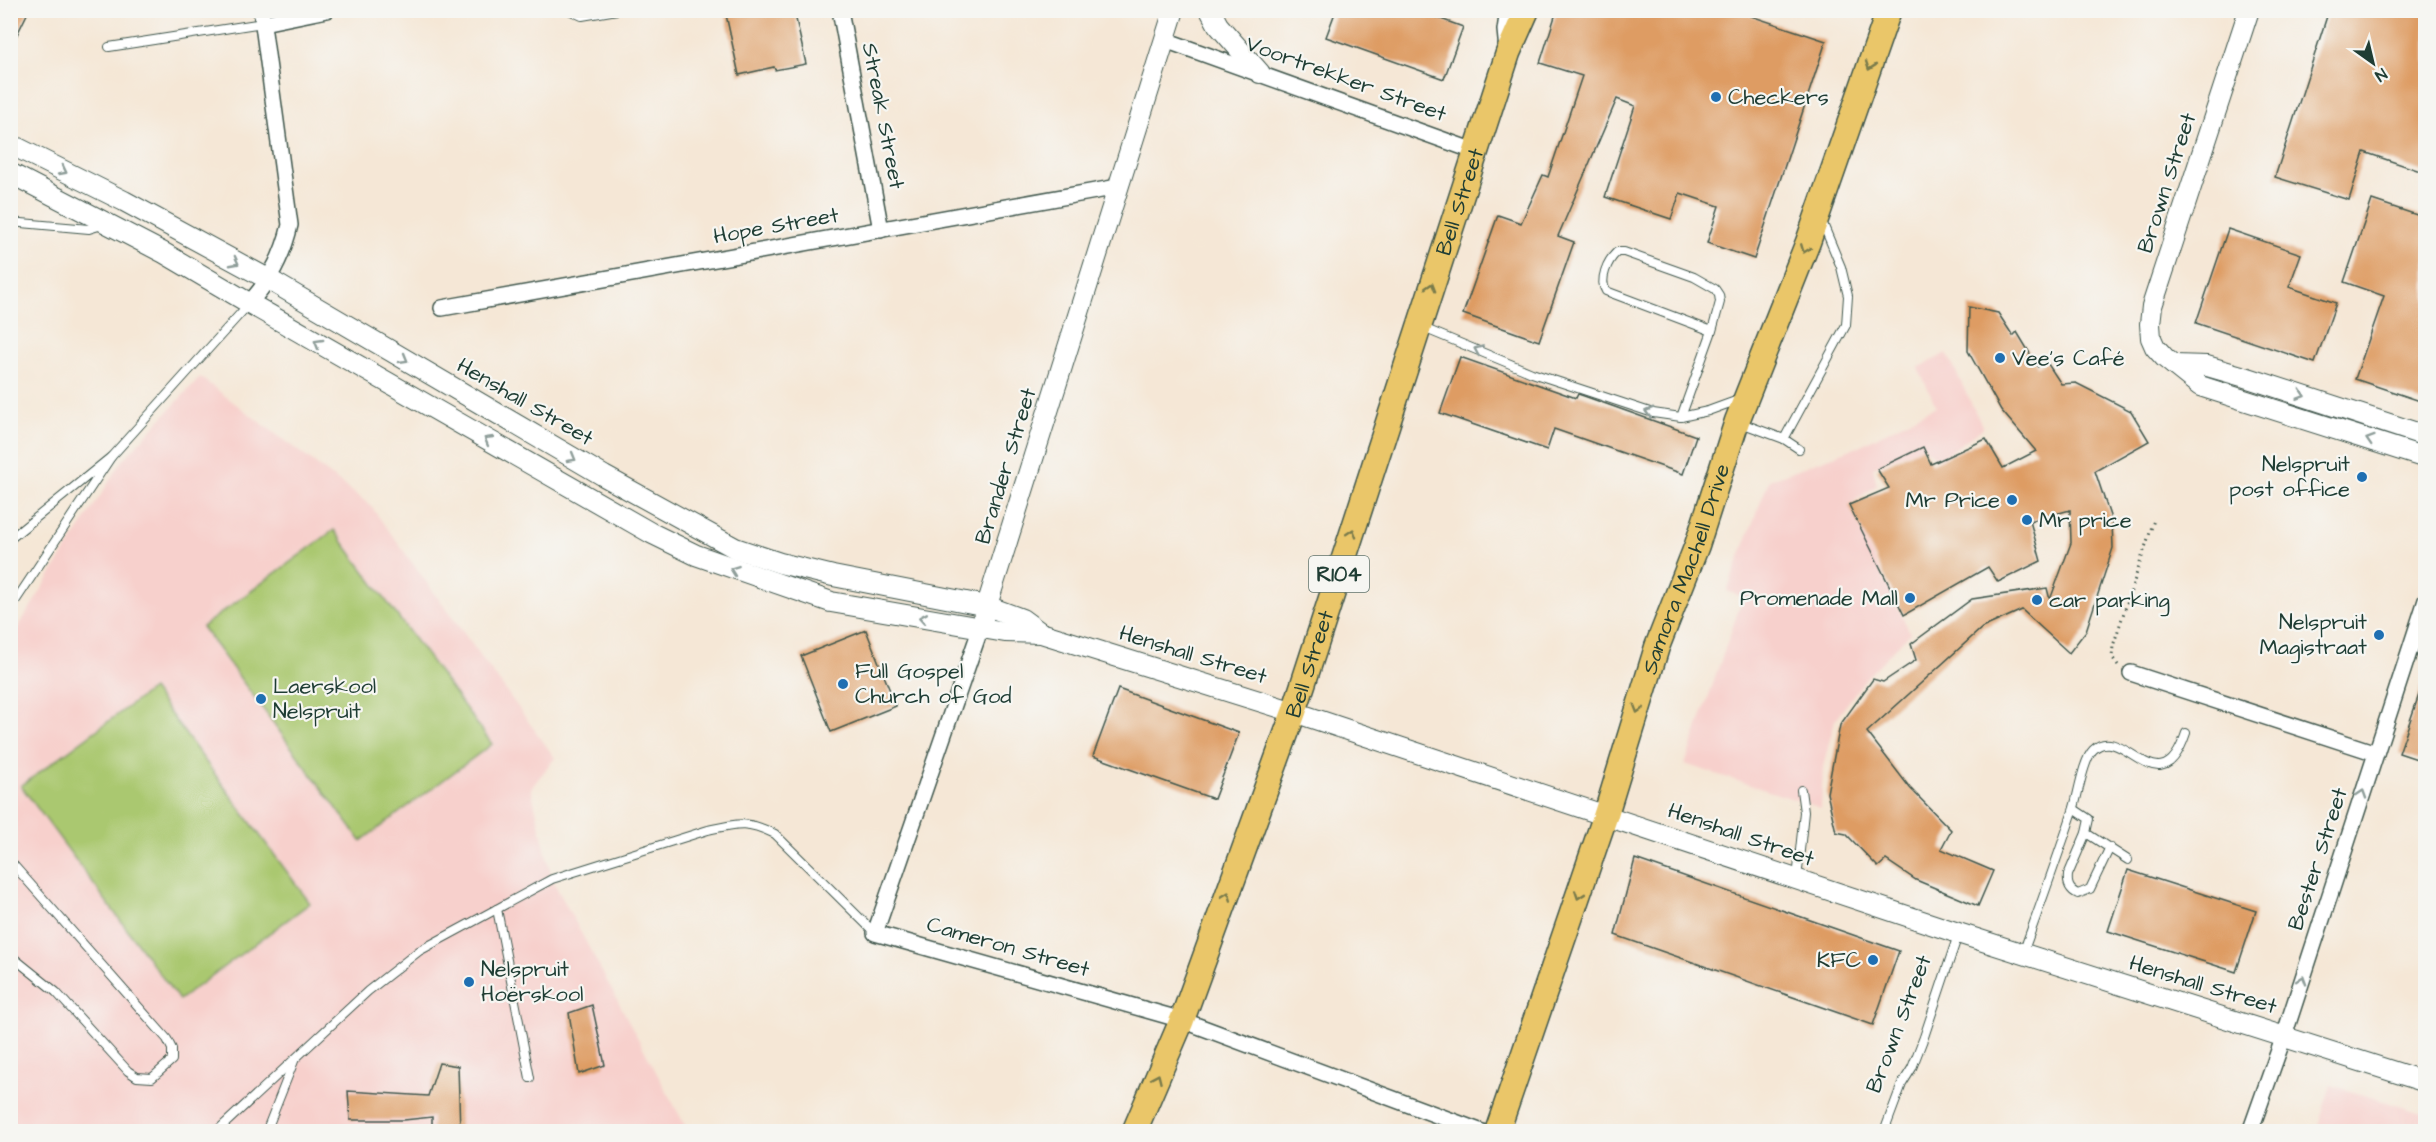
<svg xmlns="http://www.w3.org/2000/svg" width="2436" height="1142" font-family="'Architects Daughter',sans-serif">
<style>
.built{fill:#f7d0cc}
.park{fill:#aac870;stroke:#648252;stroke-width:1.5}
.building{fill:#de9c63}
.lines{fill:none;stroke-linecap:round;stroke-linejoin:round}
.service-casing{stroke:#3f564c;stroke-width:10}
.minor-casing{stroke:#3f564c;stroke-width:18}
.tertiary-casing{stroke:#3f564c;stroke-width:22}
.primary-casing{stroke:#3f564c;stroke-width:27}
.path{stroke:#3f564c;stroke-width:3;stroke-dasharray:1.5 4.5;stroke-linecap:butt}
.service{stroke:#fff;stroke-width:8}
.minor{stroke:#fff;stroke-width:15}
.tertiary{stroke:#fff;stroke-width:20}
.primary{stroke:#eac669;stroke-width:24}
.oneway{stroke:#7a7b4c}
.oneway2{stroke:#8f9e9a}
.poi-dot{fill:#1f6fb2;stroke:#f6f6f2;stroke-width:2}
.labels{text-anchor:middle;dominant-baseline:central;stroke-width:4.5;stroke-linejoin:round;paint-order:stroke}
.shield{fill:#f6f6f2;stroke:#60746d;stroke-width:1.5}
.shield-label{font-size:21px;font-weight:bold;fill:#1f3d34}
.street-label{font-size:22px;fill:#1f3d34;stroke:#f6f6f2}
.poi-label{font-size:22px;fill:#1f3d34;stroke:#f6f6f2;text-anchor:start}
</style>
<rect width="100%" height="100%" fill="#f6f6f2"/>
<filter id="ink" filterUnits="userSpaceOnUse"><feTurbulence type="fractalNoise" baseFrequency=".0167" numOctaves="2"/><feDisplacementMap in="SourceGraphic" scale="12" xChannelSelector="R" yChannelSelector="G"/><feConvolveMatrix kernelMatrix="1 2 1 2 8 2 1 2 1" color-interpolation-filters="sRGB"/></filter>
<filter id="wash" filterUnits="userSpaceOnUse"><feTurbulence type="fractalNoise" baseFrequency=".008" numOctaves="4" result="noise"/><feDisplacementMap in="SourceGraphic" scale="24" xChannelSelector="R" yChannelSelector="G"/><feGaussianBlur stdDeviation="1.35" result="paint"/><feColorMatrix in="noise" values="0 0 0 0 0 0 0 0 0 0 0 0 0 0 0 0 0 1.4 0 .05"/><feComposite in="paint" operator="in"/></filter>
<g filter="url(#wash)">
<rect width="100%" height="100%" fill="#f5e7d6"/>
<g class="built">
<polygon points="1947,353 1983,428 1940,459 1923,447 1873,467 1877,485 1849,505 1910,633 1866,678 1835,720 1823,767 1821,808 1685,764 1743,597 1727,591 1769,480 1857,447 1936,406 1918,368"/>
<polygon points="200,377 370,505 555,758 531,788 552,879 688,1131 11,1131 10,640 122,461"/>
<polygon points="2331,1085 2425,1114 2425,1131 2316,1131"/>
</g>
<g class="park">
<polygon points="334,530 492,744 361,841 202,627"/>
<polygon points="152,689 310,903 179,1000 21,786"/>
</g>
<g id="blocks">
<g class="building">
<polygon points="10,10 29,10 10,49"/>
<polygon points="725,10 794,10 806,64 775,70 774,67 739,75"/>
<polygon points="1336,10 1416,10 1463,27 1444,79 1326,37"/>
<polygon points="1557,10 1733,10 1826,41 1754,259 1707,243 1719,206 1680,193 1671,219 1605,197 1635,106 1617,99 1558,236 1574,242 1539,341 1463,314 1498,215 1521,223 1543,175 1548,177 1582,76 1540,63"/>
<polygon points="2329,10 2426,10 2426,173 2364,152 2349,200 2275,177"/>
<polygon points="2372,200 2426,218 2426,403 2355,379 2384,296 2344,282"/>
<polygon points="2228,229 2301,254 2289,287 2336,303 2315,363 2196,323"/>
<polygon points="1969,307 1998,313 2013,336 2017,332 2038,367 2046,361 2061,384 2076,383 2131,411 2149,441 2095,471 2112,522 2113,548 2086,631 2069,653 2022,610 1982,628 1867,732 1910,788 1951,830 1941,849 1993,871 1978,906 1916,880 1886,860 1878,867 1846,834 1836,832 1827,793 1840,725 1873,679 1883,682 1916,660 1911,644 1972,599 2047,588 2050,600 2071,543 2070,510 2030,521 2041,561 1998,582 1988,567 1904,615 1849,505 1889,488 1877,469 1923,447 1931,464 1986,439 2003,468 2036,451 2001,410 1968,351"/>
<polygon points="1460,357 1576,398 1578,394 1584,396 1696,436 1683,474 1554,429 1547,450 1440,413"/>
<polygon points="866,630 896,706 831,732 801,656"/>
<polygon points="2423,683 2426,684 2426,762 2399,753"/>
<polygon points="1118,689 1239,733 1214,799 1093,756"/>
<polygon points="1635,859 1899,951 1873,1025 1615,935"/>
<polygon points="2128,870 2256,911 2236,972 2108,931"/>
<polygon points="592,1005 605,1065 579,1074 569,1013"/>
<polygon points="439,1063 458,1066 460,1131 432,1131 432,1117 404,1120 350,1120 348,1091 428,1096"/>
</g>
</g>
</g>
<g filter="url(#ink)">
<use href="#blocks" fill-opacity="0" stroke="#3f564c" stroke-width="1.5"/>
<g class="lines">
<defs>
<g id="service">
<polyline points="81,10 82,11"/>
<polyline points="569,10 582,16 617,10"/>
<polyline points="1803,10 1808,10"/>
<polyline points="109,47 263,23"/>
<polyline points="10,222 89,229 102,225"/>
<polyline points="1421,327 1532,373 1653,413 1681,417 1708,411 1741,399"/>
<path d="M1681,417l31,-86 8,-29 -1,-7 -4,-6 -21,-12 -70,-25h-7c-10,9 -18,28 -11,39l106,40"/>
<polyline points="1741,423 1784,439 1799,449"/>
<polyline points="1784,439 1846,325 1848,296 1841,267 1821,219"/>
<polyline points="111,457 248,305"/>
<polyline points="10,539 111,457 10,609"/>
<polyline points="2074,809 2089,819 2086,833 2128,860"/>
<path d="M2086,833l-18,42c-1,9 1,15 10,19l12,-5 20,-42"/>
<polyline points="10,861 167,1039 172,1049 172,1060 152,1078 137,1077 128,1071 56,992 10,955"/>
<polyline points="1797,879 1804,812 1801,790"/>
<polyline points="497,909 530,1078"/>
<path d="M2023,953c17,-47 34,-94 50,-142 5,-15 10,-51 20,-61 30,-30 67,62 93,-17"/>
<path d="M216,1132l152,-141 51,-40 133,-72 156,-49c30,-7 39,-10 67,4l100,99"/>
<polyline points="266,1132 294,1061"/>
<polyline points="1884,1132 1902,1084 1912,1068 1924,1037 1958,935"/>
</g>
<g id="minor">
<polyline points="840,10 881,230"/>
<polyline points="263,23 327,10"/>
<polyline points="1165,40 1477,152"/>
<polyline points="1507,50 1505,30 1508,10"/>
<path d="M249,303c21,-22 34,-48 41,-78l-29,-215"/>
<polyline points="442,308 1118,187"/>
<polyline points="981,627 875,933 1182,1020 1482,1132"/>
<polyline points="2131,673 2376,753"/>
<polyline points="2250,1132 2284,1036 2426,600"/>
</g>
<g id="tertiary">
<polyline points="1210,10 1218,25 1260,73"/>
<polyline points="2249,10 2152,306 2150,324 2151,338 2155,347 2165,358 2200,386 2426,458"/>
<polyline points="10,144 124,201 268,279 604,476 735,548 780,563 833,576 987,606 1022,619 1041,633 1294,712 1958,933 2426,1082"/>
<polyline points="10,173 164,253 249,303 651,533 696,555 831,602 1005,632 1041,633"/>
<polyline points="2174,365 2207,366 2245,377 2426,436"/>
<polyline points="983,618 1174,10"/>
</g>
<g id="primary">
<path id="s1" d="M1134,1132l48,-112 112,-308 214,-659 19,-43"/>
<path id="s2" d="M1497,1132l109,-318 51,-167 40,-102 40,-124 71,-179 81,-232"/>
</g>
</defs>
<use href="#service" class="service-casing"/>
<use href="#minor" class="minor-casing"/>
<use href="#tertiary" class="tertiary-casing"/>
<use href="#primary" class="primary-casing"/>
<polyline class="path" points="2118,665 2112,657 2113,646 2154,520"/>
<use href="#service" class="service"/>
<use href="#minor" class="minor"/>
<use href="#tertiary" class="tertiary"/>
<use href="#primary" class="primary"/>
</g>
<defs><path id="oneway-chevron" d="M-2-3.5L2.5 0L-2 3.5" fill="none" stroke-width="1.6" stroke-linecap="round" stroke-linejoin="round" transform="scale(1.5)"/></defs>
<g class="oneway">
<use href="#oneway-chevron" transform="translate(1870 66) rotate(109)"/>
<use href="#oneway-chevron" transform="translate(1805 249) rotate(111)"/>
<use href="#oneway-chevron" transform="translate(1431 287) rotate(-73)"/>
<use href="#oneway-chevron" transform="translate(1352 533) rotate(-72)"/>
<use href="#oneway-chevron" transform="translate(1638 709) rotate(107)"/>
<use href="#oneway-chevron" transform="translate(1579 895) rotate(109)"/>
<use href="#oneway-chevron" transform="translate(1227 896) rotate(-70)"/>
<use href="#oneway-chevron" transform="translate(1157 1078) rotate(-66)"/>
</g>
<g class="oneway2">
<use href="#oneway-chevron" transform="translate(63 171) rotate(27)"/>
<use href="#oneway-chevron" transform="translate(235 262) rotate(28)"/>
<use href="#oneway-chevron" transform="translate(318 343) rotate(-150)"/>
<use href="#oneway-chevron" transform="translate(1478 350) rotate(-157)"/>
<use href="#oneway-chevron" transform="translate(404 359) rotate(30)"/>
<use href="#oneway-chevron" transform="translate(2301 395) rotate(18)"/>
<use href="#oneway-chevron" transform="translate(1649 412) rotate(-165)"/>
<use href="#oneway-chevron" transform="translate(488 440) rotate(-150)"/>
<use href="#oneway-chevron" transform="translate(2370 440) rotate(-162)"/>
<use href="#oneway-chevron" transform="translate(572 458) rotate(30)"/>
<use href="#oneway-chevron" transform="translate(734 570) rotate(-160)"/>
<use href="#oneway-chevron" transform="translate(923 618) rotate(-170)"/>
<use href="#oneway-chevron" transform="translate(2362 794) rotate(-72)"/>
<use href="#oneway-chevron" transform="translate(2302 980) rotate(-72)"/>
</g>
</g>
<g class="poi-dot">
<circle cx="1716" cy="97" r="6"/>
<circle cx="2000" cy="358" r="6"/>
<circle cx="2362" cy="477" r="6"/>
<circle cx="2012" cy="500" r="6"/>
<circle cx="2027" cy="520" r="6"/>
<circle cx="1910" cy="598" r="6"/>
<circle cx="2037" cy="600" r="6"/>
<circle cx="2379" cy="635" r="6"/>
<circle cx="843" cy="684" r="6"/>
<circle cx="261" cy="699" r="6"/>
<circle cx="1873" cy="960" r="6"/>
<circle cx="469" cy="982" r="6"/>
</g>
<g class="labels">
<rect class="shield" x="1309" y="556" width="60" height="36" rx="4.5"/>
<g class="shield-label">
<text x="1339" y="574">R104</text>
</g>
<g class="street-label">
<text transform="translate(1346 79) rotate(20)">Voortrekker Street</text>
<text transform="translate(883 116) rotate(79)">Streak Street</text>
<text transform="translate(2167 183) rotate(-72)">Brown Street</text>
<text stroke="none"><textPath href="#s1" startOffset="986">Bell Street</textPath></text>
<text transform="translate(776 226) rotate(-10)">Hope Street</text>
<text transform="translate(525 402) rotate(30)">Henshall Street</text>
<text transform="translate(1006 466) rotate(-73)">Brander Street</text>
<text stroke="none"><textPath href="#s2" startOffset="594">Samora Machell Drive</textPath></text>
<text transform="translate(1193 655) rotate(17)">Henshall Street</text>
<text stroke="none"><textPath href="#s1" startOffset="500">Bell Street</textPath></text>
<text transform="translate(1741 835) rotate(19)">Henshall Street</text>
<text transform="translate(2318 859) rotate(-72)">Bester Street</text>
<text transform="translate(1008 947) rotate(16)">Cameron Street</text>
<text transform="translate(2203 985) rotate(17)">Henshall Street</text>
<text transform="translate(1899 1024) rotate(-69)">Brown Street</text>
</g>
<g class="poi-label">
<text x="1728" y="97">Checkers</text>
<text x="2012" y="358">Vee’s Café</text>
<text x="2350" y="464" text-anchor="end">Nelspruit<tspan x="2350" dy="25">post office</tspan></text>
<text x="2000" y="500" text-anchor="end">Mr Price</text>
<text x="2039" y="520">Mr price</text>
<text x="1898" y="598" text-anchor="end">Promenade Mall</text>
<text x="2049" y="600">car parking</text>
<text x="2367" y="622" text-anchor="end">Nelspruit<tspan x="2367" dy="25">Magistraat</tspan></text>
<text x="855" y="671">Full Gospel<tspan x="855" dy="25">Church of God</tspan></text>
<text x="273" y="686">Laerskool<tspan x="273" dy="25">Nelspruit</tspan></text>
<text x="1861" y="960" text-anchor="end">KFC</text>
<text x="481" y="969">Nelspruit<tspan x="481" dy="25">Hoërskool</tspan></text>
</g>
</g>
<rect width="2436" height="1142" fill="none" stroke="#f6f6f2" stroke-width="36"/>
<g transform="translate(2373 63) rotate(146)" stroke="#f6f6f2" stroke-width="4.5" paint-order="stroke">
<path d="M0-4.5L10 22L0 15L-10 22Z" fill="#1f3d34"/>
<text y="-9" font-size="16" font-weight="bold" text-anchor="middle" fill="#1f3d34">N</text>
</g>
</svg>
